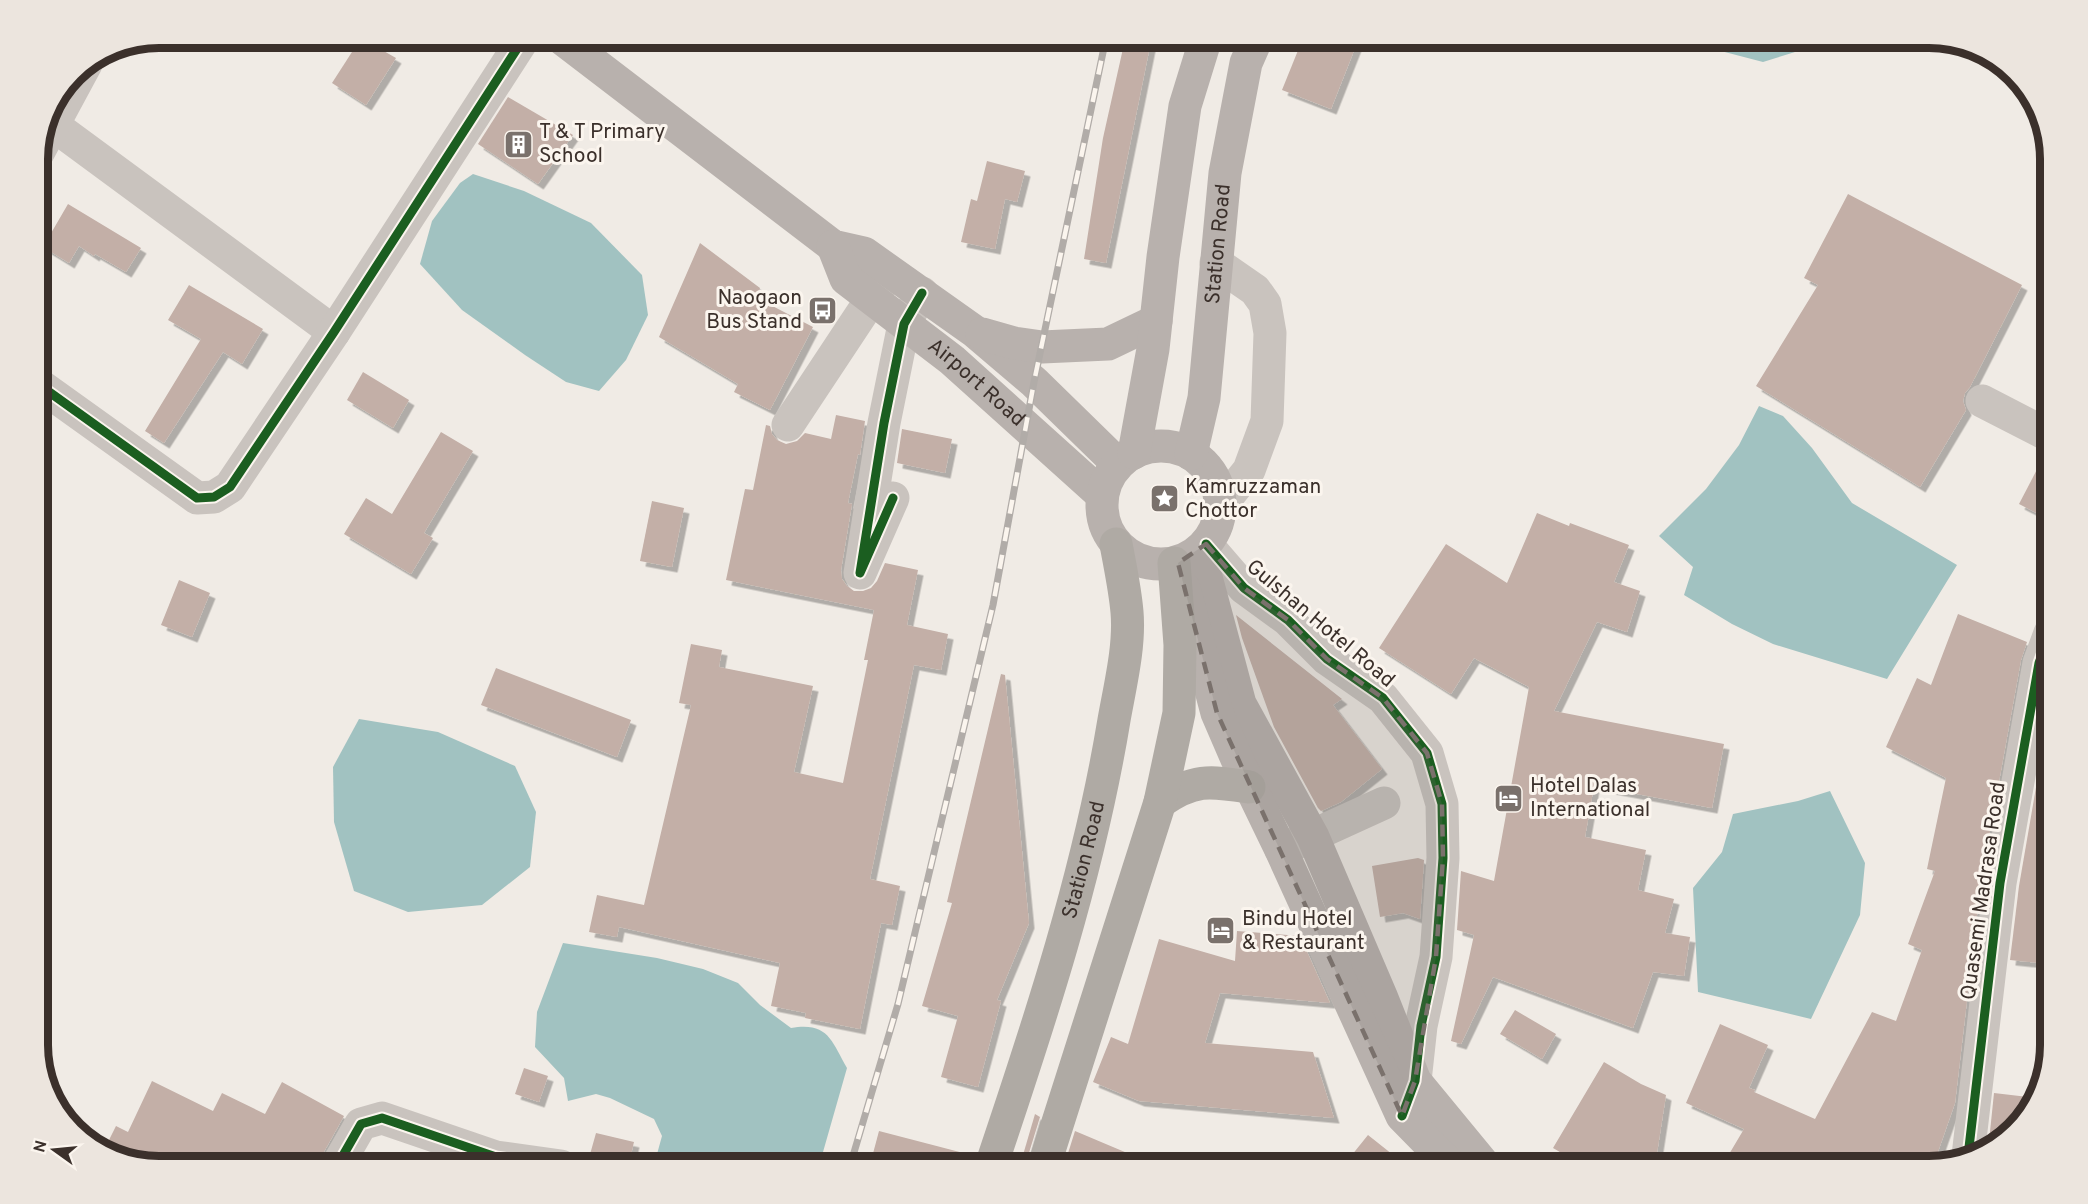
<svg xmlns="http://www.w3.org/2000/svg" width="2088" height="1204" font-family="Overpass,sans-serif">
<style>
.water{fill:#a1c2c1}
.building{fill:#c3afa7;filter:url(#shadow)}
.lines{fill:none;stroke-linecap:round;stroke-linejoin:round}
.minor{stroke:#c9c3be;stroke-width:33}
.major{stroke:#b8b1ad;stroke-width:33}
.highway{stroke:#afaaa4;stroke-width:33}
.rail-casing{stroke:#b1aca8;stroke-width:7}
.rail{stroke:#fbf5ee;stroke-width:4.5;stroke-dasharray:14;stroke-linecap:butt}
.cycleway-casing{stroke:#fbf5ee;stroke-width:13}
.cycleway{stroke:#1b5e20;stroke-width:9}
.marked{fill:#7a716c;fill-opacity:0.2;stroke:#7a716c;stroke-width:4.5;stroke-dasharray:12 8;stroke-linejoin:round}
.labels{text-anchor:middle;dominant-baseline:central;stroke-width:6;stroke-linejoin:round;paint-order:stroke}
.poi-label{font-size:21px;fill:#3b302b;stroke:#fbf5ee;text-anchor:start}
.street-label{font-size:21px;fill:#3b302b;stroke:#fbf5ee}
.rim{fill:none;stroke:#3b302b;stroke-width:8}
</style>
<defs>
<filter id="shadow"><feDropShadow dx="5.5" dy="5.5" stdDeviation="0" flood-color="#0004"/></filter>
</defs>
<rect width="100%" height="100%" fill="#f0ebe5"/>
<g class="water">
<polygon points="1678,38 1820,38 1808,48 1763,62 1717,50"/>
<polygon points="473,174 524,191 591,223 642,275 648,315 626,360 599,391 566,382 525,355 462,310 420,264 432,221 460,183"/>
<polygon points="1759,406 1783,416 1812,448 1852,503 1957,565 1887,679 1773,644 1732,624 1684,595 1693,567 1659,536 1706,489 1739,445"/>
<polygon points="359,719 438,732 515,766 536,812 530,867 482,905 408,912 354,891 334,822 333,767"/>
<polygon points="1830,791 1865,863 1860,915 1811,1019 1698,992 1693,888 1722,852 1733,814 1798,801"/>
<path d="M563,943l94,15 46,11 35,14 22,22 31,23c37,-6 40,12 56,40l-28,98h-162l-3,-1 8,-29 -8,-17 -44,-21 -14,-4 -28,7 -4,-23 -29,-31 2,-35z"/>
</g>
<g class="building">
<polygon points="361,38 396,58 366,105 332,83"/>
<polygon points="1303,38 1359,38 1331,109 1282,90"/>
<polygon points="1124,44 1150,46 1106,263 1084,259 1103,138"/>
<polygon points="508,97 573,135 538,184 478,144"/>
<polygon points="987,161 1025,171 1017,202 1005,199 995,249 961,242 971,199 977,201"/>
<polygon points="1848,194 2022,285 1970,387 1965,393 1963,401 1966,410 1920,487 1756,386 1818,285 1804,278"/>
<polygon points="68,204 141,248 126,272 95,254 94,256 79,246 69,263 43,247"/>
<polygon points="700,243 760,288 757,298 813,327 770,410 734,392 738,384 659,337"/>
<polygon points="189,285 263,329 242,364 223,352 164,443 145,431 201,339 168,320"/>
<polygon points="363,372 409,400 393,428 347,400"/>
<polygon points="836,415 865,421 860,455 858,454 848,503 852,504 841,570 842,579 847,586 854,591 863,591 871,588 877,581 885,563 918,570 907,625 948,634 941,670 914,665 870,879 900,886 892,925 881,923 860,1029 805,1018 806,1013 771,1006 780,963 619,927 617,937 589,932 597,895 644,905 691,705 679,703 691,644 722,650 719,667 813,686 794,772 843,783 868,660 864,660 874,610 726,580 745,489 753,490 766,425 770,426 772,434 777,440 786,444 797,441 805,433 831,439"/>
<polygon points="902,429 952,439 945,473 897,463"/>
<polygon points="441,432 473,451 424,533 433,538 411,574 344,534 366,498 392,514"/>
<polygon points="2045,454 2050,455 2050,520 2019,504"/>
<polygon points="652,501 684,508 672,567 640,561"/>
<polygon points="1537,513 1569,526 1570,523 1629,545 1614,582 1640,591 1627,632 1597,622 1554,711 1724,744 1712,808 1594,786 1585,837 1646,850 1638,890 1674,899 1665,933 1690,937 1684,976 1653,972 1633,1028 1493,977 1461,1044 1451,1041 1474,935 1457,930 1461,871 1494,881 1529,687 1474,658 1451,694 1379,648 1446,544 1507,583"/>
<polygon points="179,580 210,593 192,637 161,625"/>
<polygon points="1958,614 2027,642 2021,660 1981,881 1955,1103 1933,1166 1722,1166 1744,1129 1686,1103 1720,1024 1768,1045 1749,1088 1755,1090 1754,1092 1815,1119 1872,1012 1896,1021 1922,950 1908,944 1935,871 1927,869 1946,778 1886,747 1917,678 1931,685"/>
<polygon points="1236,615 1342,699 1333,705 1382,769 1341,802 1321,811 1318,808 1274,727 1242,638"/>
<polygon points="496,668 631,720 617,757 481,705"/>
<polygon points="1001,674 1005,675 1029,923 997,1000 1001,1001 978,1087 941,1077 958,1016 922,1006 952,903 947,902"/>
<polygon points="2050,706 2050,964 2010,960 2019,886"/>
<polygon points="1418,858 1424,860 1420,919 1403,913 1380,917 1372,866"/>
<polygon points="1237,931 1300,936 1330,1003 1220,993 1205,1043 1313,1052 1334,1118 1139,1101 1093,1082 1111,1037 1128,1044 1159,939 1235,961"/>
<polygon points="1515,1010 1556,1034 1542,1059 1500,1034"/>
<polygon points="1604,1062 1641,1084 1666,1095 1655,1166 1611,1166 1589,1161 1584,1166 1553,1148"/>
<polygon points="524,1068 548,1076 539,1102 515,1094"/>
<polygon points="152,1081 213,1111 222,1093 265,1114 282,1082 344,1116 321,1157 318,1167 159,1167 103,1152 116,1126 128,1132"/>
<polygon points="1994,1093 2028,1097 2026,1114 1988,1151"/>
<polygon points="1035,1114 1040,1117 1028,1156 1023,1155"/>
<polygon points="879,1131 975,1156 973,1166 891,1167 871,1161"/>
<polygon points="1075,1131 1158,1166 1064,1166"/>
<polygon points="596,1133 634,1142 628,1167 589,1158"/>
<polygon points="1368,1135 1407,1166 1343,1166"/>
</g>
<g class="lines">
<g class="minor">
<polyline points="53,125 334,332"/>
<polyline points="38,153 86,64"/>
<polyline points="1216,263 1255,290 1265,304 1270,333 1267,421 1249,470 1220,506"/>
<polyline points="38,384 197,498 214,497 230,487 334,332 524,38"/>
<polyline points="1982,401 2050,436"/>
<polyline points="788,425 888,274"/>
<polyline points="893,498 860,573 884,423 904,324 922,293"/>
<polyline points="1206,544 1244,588 1288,620 1327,659 1383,698 1427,753 1442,804 1443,858 1436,957 1421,1026 1415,1081 1412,1089"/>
<polyline points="1281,850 1384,803"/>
<polyline points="1968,1156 2000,883 2039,663 2050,633"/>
<polyline points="337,1166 361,1124 382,1118 496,1157 561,1166"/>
</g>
<g class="major">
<polyline points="561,38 833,246 864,253 974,331 1034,382 1118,464"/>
<path id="s1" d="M833,246l13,33 106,81 150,135"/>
<polyline points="982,334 1014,343 1042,347 1108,344 1156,321"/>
<circle cx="1161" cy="505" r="59"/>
<polyline points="1134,453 1153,349 1163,257 1185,106 1206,38"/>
<path id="s2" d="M1191,454l13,-56 21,-225 21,-110 11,-25"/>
<polyline points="1199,551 1240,704 1313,837 1381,996 1415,1081 1485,1166"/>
<polyline points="1184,588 1217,713 1236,757 1281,850 1402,1116 1451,1166"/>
</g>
<g class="highway">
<path d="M1160,802c34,-24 50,-21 89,-15"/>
<path id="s3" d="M991,1166c49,-145 98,-294 123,-446 6,-34 16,-74 13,-108 -2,-23 -7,-46 -11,-68"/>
<polyline points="1044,1166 1160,802 1179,713 1180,645 1174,563"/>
</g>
<defs>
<polyline id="rail" points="850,1166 898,1004 993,605 1034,382 1106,38"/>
</defs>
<use href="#rail" class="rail-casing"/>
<use href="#rail" class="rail"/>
<defs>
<g id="cycleway">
<polyline points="38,384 197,498 214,497 230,487 334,332 524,38"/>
<polyline points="893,498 860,573 884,423 904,324 922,293"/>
<polyline points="1206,544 1244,588 1288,620 1327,659 1383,698 1427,753 1442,804 1443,858 1436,957 1421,1026 1415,1081 1402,1116"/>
<polyline points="1968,1156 2000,883 2039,663 2050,633"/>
<polyline points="337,1166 361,1124 382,1118 496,1157 561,1166"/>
</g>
</defs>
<use href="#cycleway" class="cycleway-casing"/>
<use href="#cycleway" class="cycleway"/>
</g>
<path class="marked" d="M1206,544l38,44 44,32 39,39 56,39 44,55 15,51 1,54 -7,99 -21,124 -13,35 -185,-403 -39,-150z"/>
<defs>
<symbol id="building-square" viewBox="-11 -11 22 22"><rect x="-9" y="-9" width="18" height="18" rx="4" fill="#7a716c" stroke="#fbf5ee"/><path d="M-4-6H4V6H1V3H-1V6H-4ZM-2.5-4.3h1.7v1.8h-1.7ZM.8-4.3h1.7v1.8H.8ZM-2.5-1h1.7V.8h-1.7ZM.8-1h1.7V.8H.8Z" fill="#fff"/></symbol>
<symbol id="bus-square" viewBox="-11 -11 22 22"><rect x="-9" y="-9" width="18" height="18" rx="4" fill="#7a716c" stroke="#fbf5ee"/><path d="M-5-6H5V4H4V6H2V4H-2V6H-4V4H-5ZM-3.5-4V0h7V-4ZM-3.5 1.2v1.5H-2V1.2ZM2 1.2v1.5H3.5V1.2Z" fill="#fff"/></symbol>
<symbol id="sight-square" viewBox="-11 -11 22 22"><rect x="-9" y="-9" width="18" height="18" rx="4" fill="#7a716c" stroke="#fbf5ee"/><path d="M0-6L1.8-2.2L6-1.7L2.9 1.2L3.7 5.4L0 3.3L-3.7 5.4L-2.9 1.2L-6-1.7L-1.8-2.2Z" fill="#fff"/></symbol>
<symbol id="hotel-square" viewBox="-11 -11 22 22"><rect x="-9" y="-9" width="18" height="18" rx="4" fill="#7a716c" stroke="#fbf5ee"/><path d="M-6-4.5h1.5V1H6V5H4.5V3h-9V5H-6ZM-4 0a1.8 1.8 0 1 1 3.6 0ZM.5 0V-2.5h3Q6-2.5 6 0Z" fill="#fff"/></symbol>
</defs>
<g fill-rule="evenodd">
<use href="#building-square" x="502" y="128" width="33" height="33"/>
<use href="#bus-square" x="806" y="294" width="33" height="33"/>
<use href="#sight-square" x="1148" y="482" width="33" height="33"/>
<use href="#hotel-square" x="1492" y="782" width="33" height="33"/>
<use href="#hotel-square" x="1204" y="914" width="33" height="33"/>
</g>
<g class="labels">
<g class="poi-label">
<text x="539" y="132">T &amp; T Primary<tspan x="539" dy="24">School</tspan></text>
<text x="802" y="298" text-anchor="end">Naogaon<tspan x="802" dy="24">Bus Stand</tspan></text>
<text x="1185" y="487">Kamruzzaman<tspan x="1185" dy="24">Chottor</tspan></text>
<text x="1530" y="786">Hotel Dalas<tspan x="1530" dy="24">International</tspan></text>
<text x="1242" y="919">Bindu Hotel<tspan x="1242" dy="24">&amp; Restaurant</tspan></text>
</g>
<g class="street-label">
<text stroke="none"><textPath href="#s2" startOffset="212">Station Road</textPath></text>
<text stroke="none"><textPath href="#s1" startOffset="202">Airport Road</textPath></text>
<text transform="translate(1320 624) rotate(40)">Gulshan Hotel Road</text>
<text stroke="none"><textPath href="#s3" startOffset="320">Station Road</textPath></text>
<text transform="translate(1984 891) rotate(-82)">Quasemi Madrasa Road</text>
</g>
</g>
<path d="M0 0H2088V1204H0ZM159 48H1929A111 111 0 0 1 2040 159V1045A111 111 0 0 1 1929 1156H159A111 111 0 0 1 48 1045V159A111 111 0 0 1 159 48Z" fill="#ece5de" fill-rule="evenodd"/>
<path class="rim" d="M159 48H1929A111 111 0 0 1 2040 159V1045A111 111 0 0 1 1929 1156H159A111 111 0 0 1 48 1045V159A111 111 0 0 1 159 48Z"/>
<g transform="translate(54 1150) rotate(285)" stroke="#fbf5ee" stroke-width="4.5" paint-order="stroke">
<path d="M0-4.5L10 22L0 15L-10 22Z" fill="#3b302b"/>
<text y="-9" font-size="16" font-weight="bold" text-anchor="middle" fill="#3b302b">N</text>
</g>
</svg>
